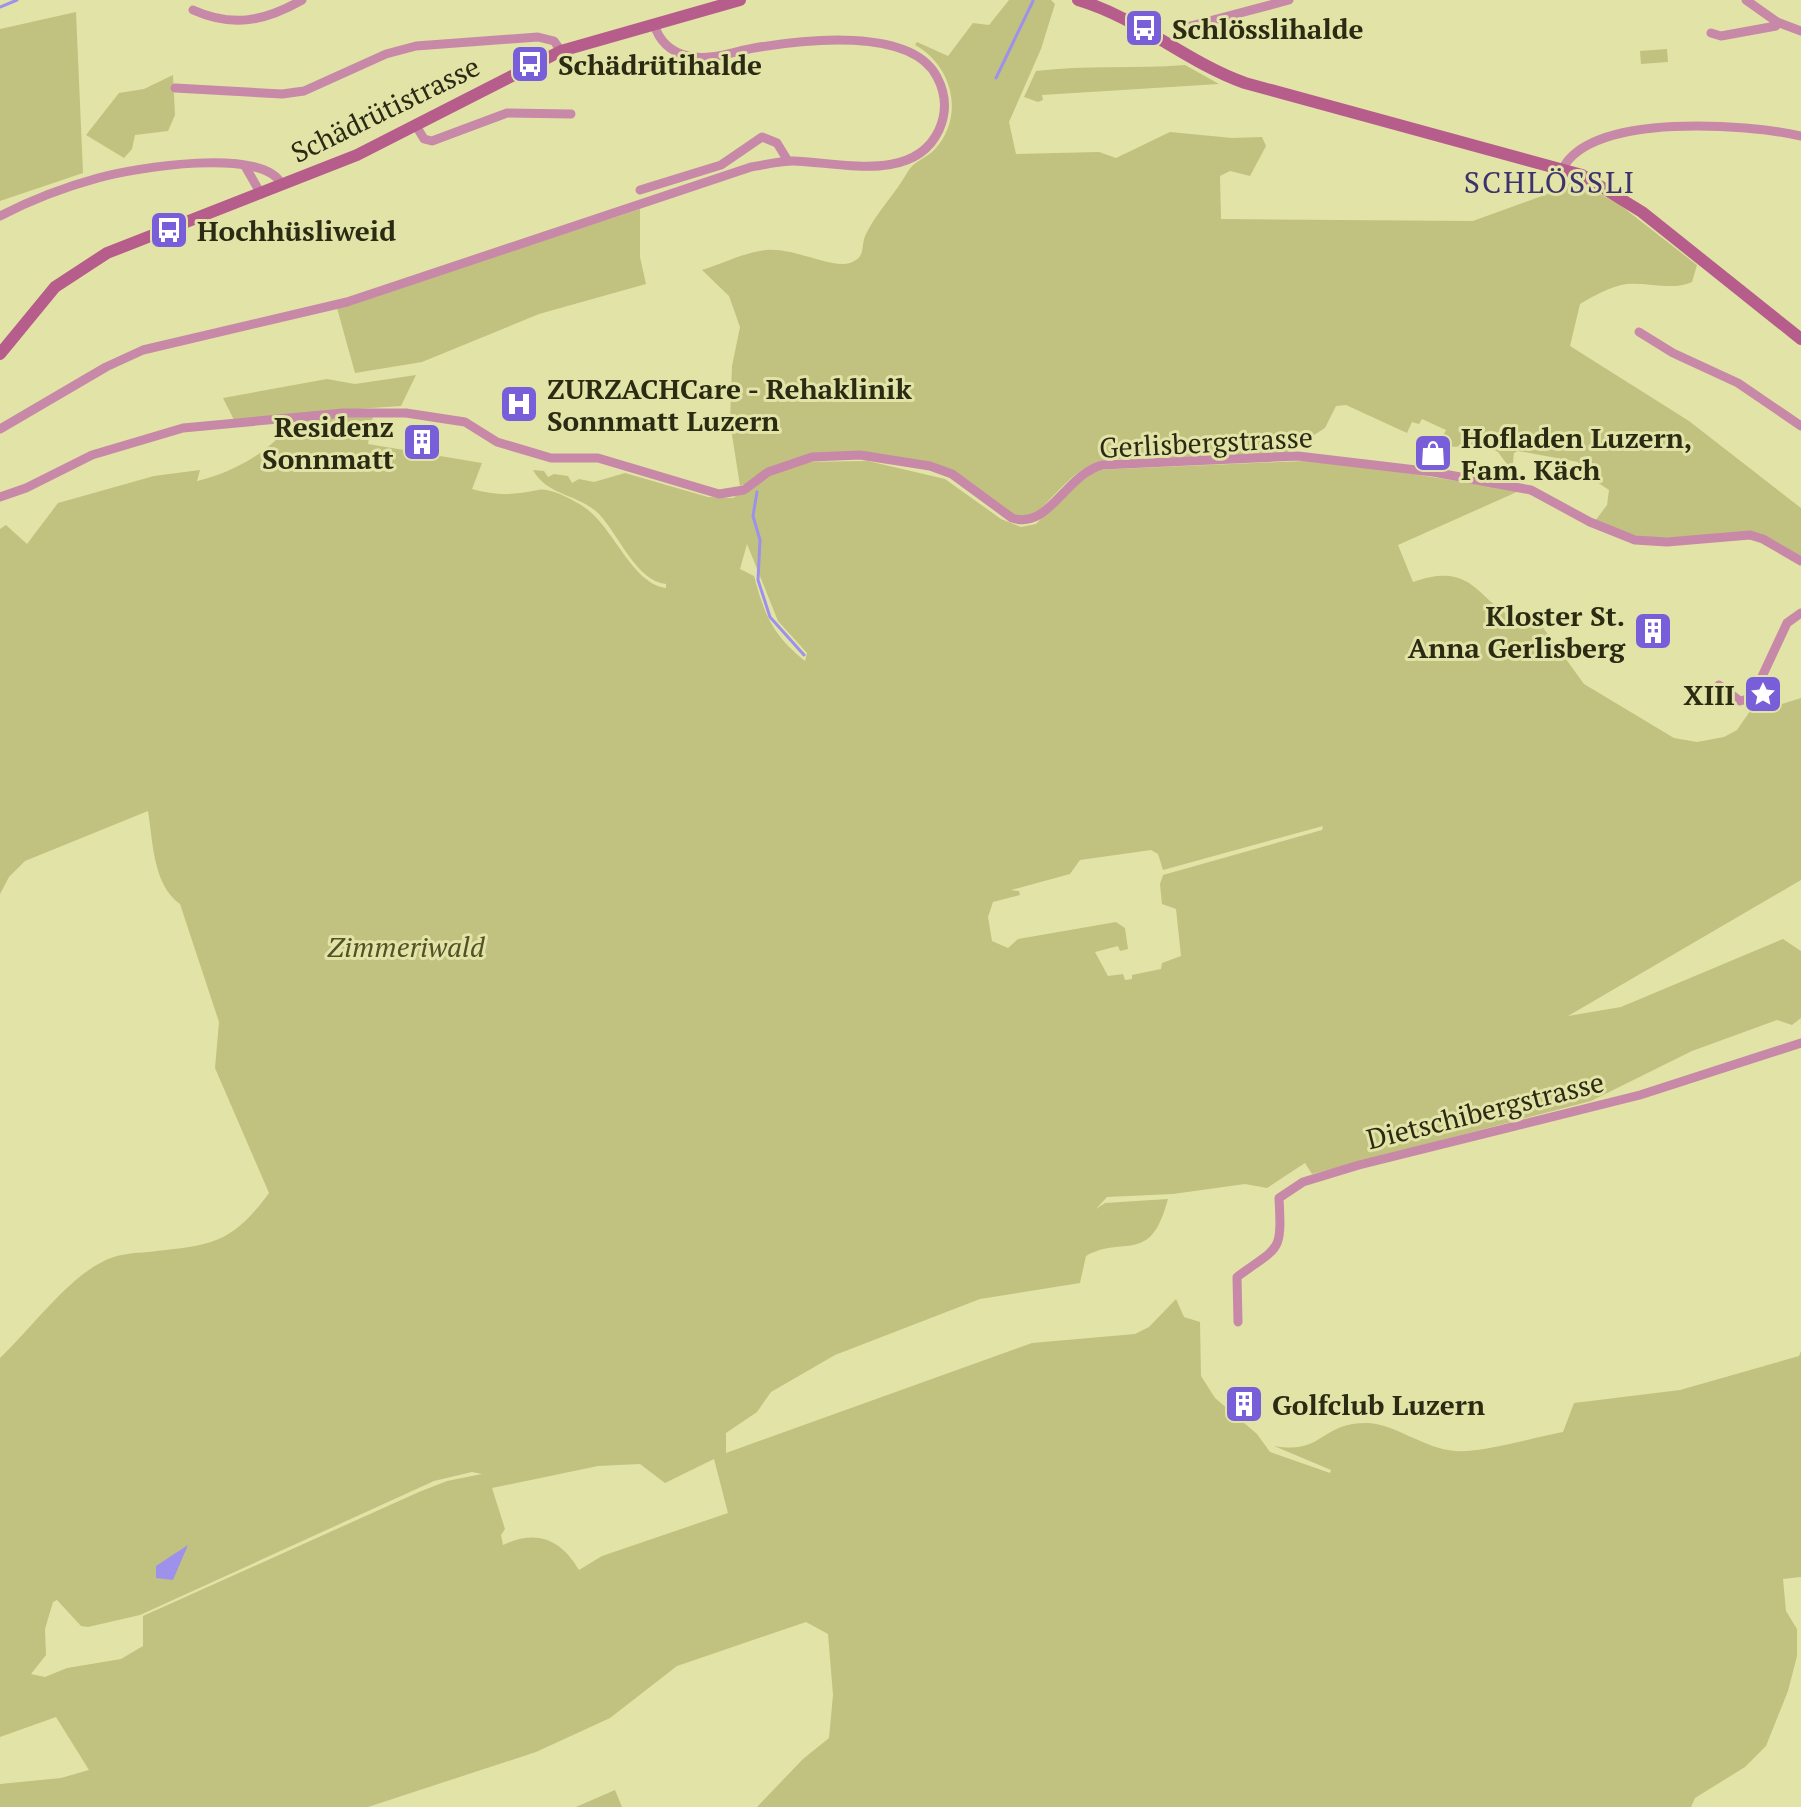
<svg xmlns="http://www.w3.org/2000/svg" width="1801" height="1807" font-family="'PT Serif',serif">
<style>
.green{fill:#c1c280;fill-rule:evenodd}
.water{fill:#9d91eb}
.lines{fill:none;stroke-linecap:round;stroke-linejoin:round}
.stream{stroke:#9d91eb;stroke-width:3}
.street{stroke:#c789a7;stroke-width:9}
.secondary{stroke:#b75d8c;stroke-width:12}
.labels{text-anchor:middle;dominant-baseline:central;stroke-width:6;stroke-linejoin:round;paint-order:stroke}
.poi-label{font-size:28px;font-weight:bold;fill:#2b2b14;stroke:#e2e3a7;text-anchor:start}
.street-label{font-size:28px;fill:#2b2b14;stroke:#e2e3a7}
.park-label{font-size:28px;font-style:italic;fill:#525226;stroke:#e2e3a7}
.neighbourhood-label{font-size:30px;letter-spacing:2px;fill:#3d326e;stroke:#e2e3a7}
</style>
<rect width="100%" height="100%" fill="#e2e3a7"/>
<g class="green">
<path d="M1009,0h42l4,4 -14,45 -32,73 7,32 83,-2 17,6 54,-26 62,6 30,-1 4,9 -16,30 -20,-5 -10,5 1,43 252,2 88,-32 13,-9 46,25 77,60 -5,17c-19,9 -45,0 -65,2 -15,2 -34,12 -47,20l-10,42 119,75 112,87v48l-35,-20 -123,2 -48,-17 12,-16 2,-15 -30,-20 -1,-8 -60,-11 -4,2 -2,18 -14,-19 -23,-12 -3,6 -25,1 3,-6 -7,-5 3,-6 -24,-11 -3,5 -7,-2 -5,11 -61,-28 -10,1 -11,22 -41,26 -171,5c-40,5 -53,35 -82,58l-18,-2 -80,-51 -112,-11 -81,33 -10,-64 2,-56 8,-39 -11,-31 -27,-26c20,-6 43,-18 64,-20 28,-3 65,19 84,13 17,-6 10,-17 16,-29 10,-21 29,-40 41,-61 6,-12 19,-14 28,-24 30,-33 18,-83 -20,-104l2,-3 31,14 25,-33 16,2z"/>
<polygon points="76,12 83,173 0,201 0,29"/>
<polygon points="1667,49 1668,62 1641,64 1640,51"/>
<path d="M1185,65l34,19 -177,11 1,5 -5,2 -14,-5 12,-26c49,-6 99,-2 149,-6z"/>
<polygon points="173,75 175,115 168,131 135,135 132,149 124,158 86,135 119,93 144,89"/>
<polygon points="640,209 640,257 646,284 539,314 422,362 355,373 337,308"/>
<path d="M416,375l-15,31c-56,3 -112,11 -167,14l-11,-22 104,-19 28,5z"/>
<path d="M333,416h40l-5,28 114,19 -10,26c25,7 42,6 66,1 12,-3 37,11 46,17 29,19 48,77 82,81v-4c-30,-3 -47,-49 -67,-70 -20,-20 -52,-18 -66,-44l11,1 4,6 6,-3 14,2 4,7 7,-4 15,3 31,-9 83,24 25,1 41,-27 28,-9 66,-1 77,18 56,40 20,8 15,-3 42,-45 16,-9 232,-10 193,31 -121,54 15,37c60,-21 62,16 101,36 6,4 18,3 25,4l45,62 90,54 23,4 27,-5 13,-7 18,-26h27l19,-6v182l-233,136 53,-9 162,-68 18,12v67l-9,7 -15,-5 -85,31 -101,50 -279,73 -7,-11 -38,25 -22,-4 -72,10 -66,3 -11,12 9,-6 63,-4c-18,68 -44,35 -82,57l-6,27 -100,16 -145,56 -64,37 -14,20 -31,21v20l306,-110 103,-9 14,-7 27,-28 8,18 16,5 1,54 14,22 42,36 13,18 60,21 1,-3 -57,-24c50,9 46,-24 94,-23 27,1 57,26 87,28 27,2 80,-14 108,-19l11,-29 106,-13 119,-34 2,-5v226l-18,2 3,32 11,18v27l-9,35 -22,55 -21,21 -50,31 -4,9h-934l46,-48 26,-21 4,-43 -5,-61 -22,-12 -129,44 -67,52 -74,34 -168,55h-368v-23l61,-6 28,-8 -33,-53 -56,20v-379c31,-29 65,-77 102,-96 14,-8 31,-9 47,-10 62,-7 82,-7 120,-59l-54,-125 4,-46 -39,-118c-27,-19 -27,-62 -32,-93l-123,50 -16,16 -9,17v-365l6,-4 21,19 31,-41 96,-27 46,-6 -3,11c32,-7 75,-29 93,-58zM747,544l31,77 29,32 -2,8c-33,-27 -40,-45 -51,-85l-14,-7zM1323,826l-1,4 -159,45 -3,9 2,20 14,5 5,47 -19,7 -1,6 -29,6v4l-7,1 -2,-6 -15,2 -13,-24 23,-6 2,5 8,-2 -3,-21 -9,-6 -98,17 -10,9 -16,-7 -4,-24 5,-15 27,-7 -1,-4 -8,-1 59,-16 10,-14 71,-10 7,4 5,16zM714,1459l14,54 -126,43 -23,14c-18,-31 -43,-41 -76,-25l-2,-10 4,-6 -13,-41 106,-22 42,-2 25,19zM472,1472l10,2 -35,7 -28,11 -276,124v30l-22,13 -54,9 -22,9 -14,-3 15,-19 -1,-26 8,-27 4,-2 24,26 7,1 52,-12 294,-134z"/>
<polygon points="615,1790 622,1807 576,1807"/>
</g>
<polygon class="water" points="188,1545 173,1580 156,1578 156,1566"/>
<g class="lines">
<g class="stream">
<polyline points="0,7 17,0"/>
<polyline points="996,78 1033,1"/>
<polyline points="757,492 753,516 760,540 758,580 770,617 804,655"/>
</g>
<g class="street">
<path d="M193,10c40,18 72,11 109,-10"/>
<polyline points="1777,22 1801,31"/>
<polyline points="1179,29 1289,0"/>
<polyline points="1711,33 1721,36 1776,26 1777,22 1746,0"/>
<polyline points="175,88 282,94 304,91 386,54 416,46 538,37 554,41 561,51"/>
<polyline points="415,124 424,139 432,141 507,113 571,114"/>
<polyline points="245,166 261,194"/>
<path d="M1563,168c30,-56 184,-44 238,-32"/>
<polyline points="640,190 721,165 762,137 777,143 788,161"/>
<path d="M0,216c31,-16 65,-29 98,-38 36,-10 166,-32 184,7"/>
<polyline points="1639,332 1673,353 1738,383 1801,426"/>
<path d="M0,429l106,-62 37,-17 204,-48 404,-135c13,-2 28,-6 42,-6 46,1 121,23 146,-31 8,-18 7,-36 -2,-53 -26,-51 -136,-37 -183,-29 -22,4 -44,13 -66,8 -17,-4 -29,-15 -34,-32"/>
<path d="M0,497l26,-9 66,-33 91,-27 160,-15h63l59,9 32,20 54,16h47l121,36 25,-4 24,-18 44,-15 48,-2 70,11 22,8 60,44c37,12 52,-42 90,-53l196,-9 135,16 98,18 59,32 45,18 32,2 83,-7 13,4 38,22"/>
<polyline points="1719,685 1740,701 1752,698 1787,623 1801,613"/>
<path d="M1238,1322l-1,-45c43,-32 45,-23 42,-79l24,-16 56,-17 281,-70 161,-52"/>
</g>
<g class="secondary">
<path d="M1078,0c61,18 108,62 167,83l337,92 60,37 159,127"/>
<polyline points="0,354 55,287 107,253 357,155 561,51 740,0"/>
</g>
</g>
<defs>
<symbol id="bus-square" viewBox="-11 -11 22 22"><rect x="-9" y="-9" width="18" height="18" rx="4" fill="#785fd9" stroke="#e2e3a7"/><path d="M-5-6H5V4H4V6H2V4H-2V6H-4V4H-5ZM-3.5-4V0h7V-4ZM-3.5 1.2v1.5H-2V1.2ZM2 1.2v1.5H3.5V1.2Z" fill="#fff"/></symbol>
<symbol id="hospital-square" viewBox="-11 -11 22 22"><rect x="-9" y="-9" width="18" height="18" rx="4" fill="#785fd9" stroke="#e2e3a7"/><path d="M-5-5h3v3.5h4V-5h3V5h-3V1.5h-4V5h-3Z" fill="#fff"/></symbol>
<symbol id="building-square" viewBox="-11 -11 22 22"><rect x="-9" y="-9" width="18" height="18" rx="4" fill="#785fd9" stroke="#e2e3a7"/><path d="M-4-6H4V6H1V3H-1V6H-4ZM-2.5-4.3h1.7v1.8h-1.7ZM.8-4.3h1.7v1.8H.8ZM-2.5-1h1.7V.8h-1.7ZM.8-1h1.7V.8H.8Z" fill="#fff"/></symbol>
<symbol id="shop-square" viewBox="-11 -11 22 22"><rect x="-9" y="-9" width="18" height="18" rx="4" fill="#785fd9" stroke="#e2e3a7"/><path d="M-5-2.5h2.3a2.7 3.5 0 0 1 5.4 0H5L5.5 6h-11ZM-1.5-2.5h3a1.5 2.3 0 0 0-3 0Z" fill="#fff"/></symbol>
<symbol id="sight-square" viewBox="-11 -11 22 22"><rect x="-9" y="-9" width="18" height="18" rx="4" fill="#785fd9" stroke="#e2e3a7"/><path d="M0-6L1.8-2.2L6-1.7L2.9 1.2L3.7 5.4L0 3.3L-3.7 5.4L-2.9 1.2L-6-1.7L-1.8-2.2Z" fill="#fff"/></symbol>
</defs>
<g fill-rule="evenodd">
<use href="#bus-square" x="1122" y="6" width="44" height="44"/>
<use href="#bus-square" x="508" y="42" width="44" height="44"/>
<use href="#bus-square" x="147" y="208" width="44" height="44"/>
<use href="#hospital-square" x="497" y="382" width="44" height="44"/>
<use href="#building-square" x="400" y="420" width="44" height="44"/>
<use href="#shop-square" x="1411" y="431" width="44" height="44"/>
<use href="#building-square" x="1631" y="609" width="44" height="44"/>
<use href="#sight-square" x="1741" y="672" width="44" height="44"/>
<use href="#building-square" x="1222" y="1382" width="44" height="44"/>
</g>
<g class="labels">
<g class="poi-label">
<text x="1172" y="28">Schlösslihalde</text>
<text x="558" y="64">Schädrütihalde</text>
<text x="197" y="230">Hochhüsliweid</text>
<text x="547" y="388">ZURZACHCare - Rehaklinik<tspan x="547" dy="32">Sonnmatt Luzern</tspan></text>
<text x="394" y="426" text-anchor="end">Residenz<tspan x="394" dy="32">Sonnmatt</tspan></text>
<text x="1461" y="437">Hofladen Luzern,<tspan x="1461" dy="32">Fam. Käch</tspan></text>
<text x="1625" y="615" text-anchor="end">Kloster St.<tspan x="1625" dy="32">Anna Gerlisberg</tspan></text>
<text x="1735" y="694" text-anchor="end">XIII</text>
<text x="1272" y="1404">Golfclub Luzern</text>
</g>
<g class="street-label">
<text transform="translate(385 109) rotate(-26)">Schädrütistrasse</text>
<text transform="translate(1206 442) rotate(-3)">Gerlisbergstrasse</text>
<text transform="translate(1485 1110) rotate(-14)">Dietschibergstrasse</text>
</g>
<g class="park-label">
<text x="406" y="946">Zimmeriwald</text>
</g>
<g class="neighbourhood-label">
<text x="1550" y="182">SCHLÖSSLI</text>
</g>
</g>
</svg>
